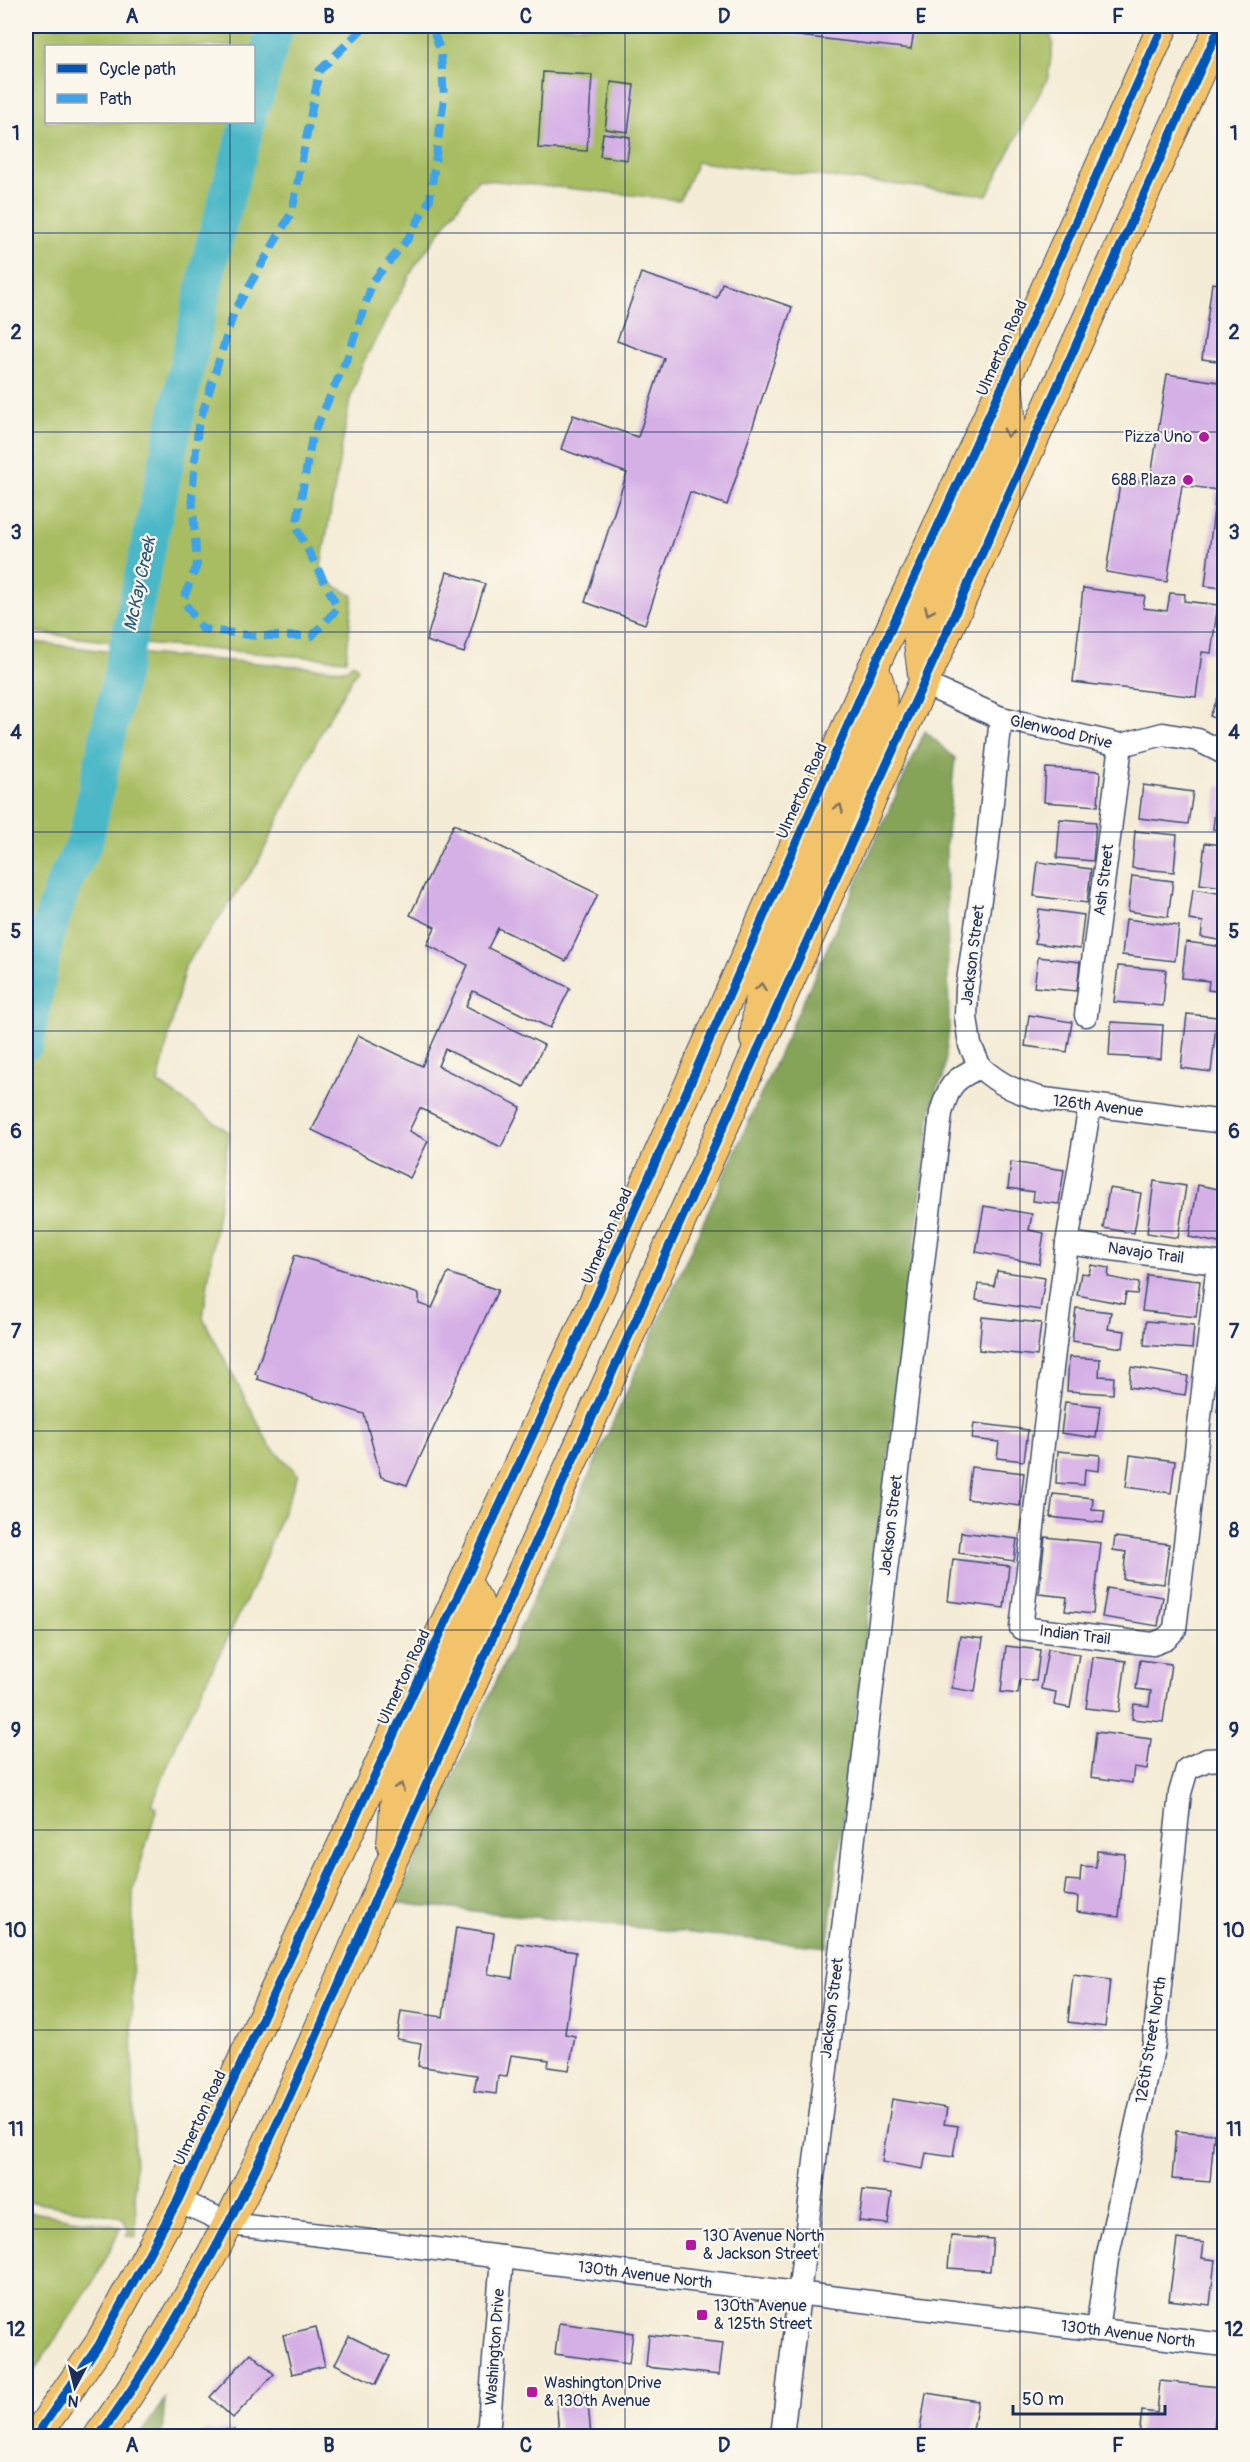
<svg xmlns="http://www.w3.org/2000/svg" width="1250" height="2462" font-family="Pangolin,sans-serif">
<style>
.green{fill:#a8bd62;stroke:#627660;stroke-width:1.5;fill-rule:evenodd}
.forest{fill:#86a458;stroke:#506a5b;stroke-width:1.5}
.lines{fill:none;stroke-linecap:round;stroke-linejoin:round}
.river{stroke:#4bb8c7;stroke-width:36}
.building{fill:#d5b0e6}
.minor-casing{stroke:#3c4b70;stroke-width:25}
.major-casing{stroke:#3c4b70;stroke-width:32}
.minor{stroke:#fff;stroke-width:22}
.major{stroke:#f2c36a;stroke-width:30}
.quiet{stroke:#3da3ed;stroke-width:8;stroke-dasharray:15 8;stroke-linecap:butt}
.cycleway-casing{stroke:#fbf7ec;stroke-width:13}
.cycleway{stroke:#0057b8;stroke-width:9}
.oneway{stroke:#7c7263}
.grid{fill:none;stroke:#1b2f5e;stroke-width:1.5;stroke-opacity:0.55}
.poi-dot{fill:#b5179e;stroke:#fbf7ec;stroke-width:2}
.labels{text-anchor:middle;dominant-baseline:central;stroke-width:4.5;stroke-linejoin:round;paint-order:stroke}
.street-label{font-size:16px;fill:#1b2f5e;stroke:#fbf7ec}
.poi-label{font-size:16px;fill:#1b2f5e;stroke:#fbf7ec;text-anchor:start}
.water-label{font-size:18px;font-style:italic;fill:#29587e;stroke:#fbf7ec}
.neatline{fill:none;stroke:#1b2f5e;stroke-width:2}
.grid-label{font-size:20px;text-anchor:middle;font-weight:bold;fill:#1b2f5e}
</style>
<rect width="100%" height="100%" fill="#fbf7ec"/>
<filter id="ink" filterUnits="userSpaceOnUse"><feTurbulence type="fractalNoise" baseFrequency=".0167" numOctaves="2"/><feDisplacementMap in="SourceGraphic" scale="12" xChannelSelector="R" yChannelSelector="G"/><feConvolveMatrix kernelMatrix="1 2 1 2 8 2 1 2 1" color-interpolation-filters="sRGB"/></filter>
<filter id="wash" filterUnits="userSpaceOnUse"><feTurbulence type="fractalNoise" baseFrequency=".008" numOctaves="4" result="noise"/><feDisplacementMap in="SourceGraphic" scale="24" xChannelSelector="R" yChannelSelector="G"/><feGaussianBlur stdDeviation="1.35" result="paint"/><feColorMatrix in="noise" values="0 0 0 0 0 0 0 0 0 0 0 0 0 0 0 0 0 1.4 0 .05"/><feComposite in="paint" operator="in"/></filter>
<g filter="url(#wash)">
<rect width="100%" height="100%" fill="#f4ecd6"/>
<g class="green">
<path d="M26,26h1021l6,17 -5,34 -61,118 -290,-33 -17,38 -202,-21 -63,87 -52,97 -13,36 -29,167 9,17 23,13 -7,64 -241,-19 -79,-10zM46,46h208v76h-208z"/>
<polygon points="26,641 104,651 345,670 353,663 358,668 325,724 257,864 185,966 158,1083 229,1132 203,1318 270,1446 298,1474 257,1578 181,1732 152,1805 157,1807 133,1890 132,2017 136,2237 126,2236 129,2231 122,2217 26,2201"/>
<polygon points="26,2211 121,2227 96,2278 26,2383"/>
</g>
<g class="forest">
<polygon points="925,731 955,758 946,845 949,1028 943,1079 937,1087 931,1112 827,1947 396,1903"/>
<polygon points="165,2399 162,2436 139,2436"/>
</g>
<g class="lines">
<g class="river">
<polyline points="254,102 276,26"/>
<polyline points="26,1043 46,936 64,883 85,842 212,250 248,122"/>
</g>
</g>
<g id="blocks">
<g class="building">
<polygon points="713,26 915,26 911,49"/>
<polygon points="543,72 592,75 587,151 538,148"/>
<polygon points="611,82 634,85 628,132 605,129"/>
<polygon points="603,133 630,137 627,160 600,156"/>
<polygon points="641,273 717,298 722,283 792,307 727,505 690,492 645,624 585,602 627,473 561,449 573,415 638,437 664,358 617,341"/>
<polygon points="1212,283 1224,285 1224,362 1202,359"/>
<polygon points="1167,374 1224,383 1224,491 1182,485 1167,582 1106,572 1121,478 1150,483"/>
<polygon points="1216,492 1224,493 1224,588 1205,586"/>
<polygon points="447,572 485,584 464,653 426,641"/>
<polygon points="1083,588 1145,596 1143,608 1167,611 1170,593 1185,594 1184,601 1218,605 1211,653 1202,652 1196,697 1073,682"/>
<polygon points="1224,684 1224,723 1210,716"/>
<polygon points="1046,768 1100,771 1098,806 1044,802"/>
<polygon points="1143,785 1193,792 1188,824 1139,818"/>
<polygon points="1218,786 1224,786 1224,830 1213,829"/>
<polygon points="1060,819 1096,822 1093,861 1057,858"/>
<polygon points="454,824 598,894 566,961 498,928 488,948 570,988 550,1028 473,991 466,1006 544,1045 524,1087 445,1049 438,1066 521,1107 501,1147 420,1108 409,1131 428,1141 410,1178 312,1130 358,1035 422,1066 468,965 427,945 435,927 410,915"/>
<polygon points="1135,831 1177,835 1174,872 1132,868"/>
<polygon points="1205,843 1224,845 1224,887 1200,884"/>
<polygon points="1038,862 1091,869 1087,903 1034,896"/>
<polygon points="1132,876 1173,881 1168,917 1128,911"/>
<polygon points="1193,889 1224,894 1224,941 1201,937 1203,922 1189,920"/>
<polygon points="1039,909 1084,915 1080,949 1035,943"/>
<polygon points="1126,919 1179,926 1175,961 1122,955"/>
<polygon points="1186,942 1224,947 1224,992 1208,990 1209,981 1182,978"/>
<polygon points="1038,957 1080,962 1077,991 1034,987"/>
<polygon points="1118,966 1166,970 1163,1006 1114,1002"/>
<polygon points="1187,1014 1217,1017 1211,1072 1181,1068"/>
<polygon points="1029,1015 1072,1022 1067,1052 1025,1046"/>
<polygon points="1111,1022 1163,1025 1161,1059 1109,1056"/>
<polygon points="1011,1162 1064,1170 1059,1204 1033,1201 1034,1192 1008,1188"/>
<polygon points="1154,1181 1186,1186 1178,1238 1147,1233"/>
<polygon points="1198,1185 1224,1190 1224,1244 1189,1237"/>
<polygon points="1109,1188 1141,1193 1134,1233 1103,1228"/>
<polygon points="984,1206 1032,1214 1029,1230 1044,1233 1039,1264 976,1252"/>
<polygon points="295,1255 419,1294 419,1304 432,1308 448,1273 498,1290 407,1485 381,1477 364,1414 257,1379 258,1375 255,1374"/>
<polygon points="1091,1265 1109,1268 1108,1277 1139,1283 1137,1294 1126,1293 1124,1304 1077,1295 1081,1273 1089,1274"/>
<polygon points="997,1271 1045,1278 1040,1310 976,1300 978,1284 994,1286"/>
<polygon points="1147,1275 1200,1281 1196,1317 1142,1311"/>
<polygon points="1076,1308 1111,1312 1108,1329 1125,1331 1123,1348 1072,1341"/>
<polygon points="982,1317 1041,1323 1037,1356 979,1350"/>
<polygon points="1146,1321 1194,1325 1192,1349 1144,1345"/>
<polygon points="1069,1357 1100,1359 1099,1376 1114,1377 1113,1394 1067,1391"/>
<polygon points="1131,1367 1188,1376 1185,1395 1129,1387"/>
<polygon points="1222,1378 1224,1379 1224,1413 1217,1412"/>
<polygon points="1065,1402 1100,1406 1096,1438 1061,1433"/>
<polygon points="974,1423 1028,1430 1024,1461 997,1458 999,1442 972,1439"/>
<polygon points="1058,1451 1100,1455 1099,1471 1085,1469 1084,1485 1056,1483"/>
<polygon points="1130,1455 1175,1461 1171,1493 1126,1487"/>
<polygon points="971,1467 1024,1473 1020,1506 967,1499"/>
<polygon points="1053,1494 1093,1498 1092,1510 1105,1511 1103,1523 1050,1517"/>
<polygon points="961,1532 1017,1539 1014,1561 959,1553"/>
<polygon points="1045,1537 1101,1543 1093,1614 1065,1611 1067,1597 1039,1594"/>
<polygon points="1115,1537 1169,1544 1164,1584 1123,1579 1126,1552 1113,1550"/>
<polygon points="953,1559 1009,1566 1004,1608 948,1601"/>
<polygon points="1107,1588 1163,1597 1158,1626 1102,1617"/>
<polygon points="960,1636 983,1639 975,1692 952,1688"/>
<polygon points="1006,1646 1040,1650 1036,1681 1020,1679 1018,1694 1001,1692"/>
<polygon points="1048,1649 1079,1654 1070,1708 1054,1705 1056,1692 1041,1689"/>
<polygon points="1093,1657 1126,1661 1119,1712 1086,1708"/>
<polygon points="1140,1660 1171,1664 1163,1722 1132,1719 1134,1704 1149,1706 1151,1691 1136,1689"/>
<polygon points="1096,1732 1151,1739 1147,1769 1134,1767 1132,1783 1091,1777"/>
<polygon points="1097,1851 1125,1854 1119,1917 1077,1912 1078,1897 1064,1895 1066,1880 1080,1881 1081,1866 1096,1867"/>
<polygon points="456,1927 494,1933 488,1974 512,1978 517,1943 576,1952 565,2034 575,2036 569,2070 548,2067 549,2060 511,2055 507,2077 498,2076 496,2094 474,2091 477,2075 418,2066 421,2043 397,2039 401,2011 443,2017"/>
<polygon points="1073,1975 1110,1980 1105,2027 1068,2022"/>
<polygon points="892,2099 947,2108 944,2124 958,2126 953,2157 926,2153 923,2169 882,2162"/>
<polygon points="1176,2131 1214,2134 1210,2182 1172,2179"/>
<polygon points="863,2190 892,2193 888,2224 859,2221"/>
<polygon points="951,2236 993,2239 990,2271 948,2268"/>
<polygon points="1177,2239 1204,2243 1202,2258 1215,2260 1210,2305 1169,2300"/>
<polygon points="559,2323 633,2333 629,2364 555,2354"/>
<polygon points="316,2327 325,2366 292,2374 283,2335"/>
<polygon points="649,2335 723,2343 719,2375 646,2367"/>
<polygon points="349,2336 390,2356 376,2384 335,2364"/>
<polygon points="251,2353 274,2374 233,2418 210,2397"/>
<polygon points="1160,2381 1219,2387 1213,2436 1139,2436 1142,2411 1157,2413"/>
<polygon points="587,2392 591,2436 559,2436 556,2395"/>
<polygon points="926,2393 978,2401 972,2436 919,2436"/>
<polygon points="234,2430 234,2436 202,2436 202,2431"/>
</g>
</g>
</g>
<g filter="url(#ink)">
<use href="#blocks" fill-opacity="0" stroke="#3c4b70" stroke-width="1.5"/>
<g class="lines">
<defs>
<g id="minor">
<polyline points="924,684 1001,718 1121,745 1163,734 1198,740 1224,753"/>
<polyline points="1086,1015 1121,745"/>
<path d="M980,1067c20,18 38,26 64,32l180,23"/>
<polyline points="1090,1105 1067,1243 1021,1628 1153,1644 1166,1639 1175,1629 1218,1263"/>
<polyline points="1067,1243 1224,1264"/>
<polyline points="178,2200 230,2224 1224,2345"/>
<polyline points="1097,2330 1107,2259 1154,2044 1180,1793 1187,1769 1207,1760 1224,1759"/>
<polyline points="488,2436 502,2257"/>
<path d="M782,2436l159,-1323c8,-28 12,-34 39,-46l-10,-22 -4,-28 1,-29 19,-130 15,-140"/>
</g>
<g id="major">
<polyline points="924,682 918,636 1011,428 1007,379"/>
<path d="M755,1039l7,-61 117,-258c5,-22 3,-32 -6,-52"/>
<polyline points="392,1844 396,1796 478,1602 465,1581"/>
<polyline points="36,2436 99,2345 178,2200 590,1311 873,668 1007,376 1163,26"/>
<path d="M99,2436c127,-173 206,-375 291,-571l830,-1839"/>
</g>
</defs>
<use href="#minor" class="minor-casing"/>
<use href="#major" class="major-casing"/>
<use href="#minor" class="minor"/>
<use href="#major" class="major"/>
<polyline class="quiet" points="362,29 319,71 292,212 234,312 198,427 192,495 197,565 183,600 202,629 256,636 312,636 338,608 296,527 312,437 348,356 373,281 407,240 430,199 444,98 441,53 432,26"/>
<defs>
<g id="cycleway">
<polyline points="36,2436 99,2345 178,2200 590,1311 873,668 1007,376 1163,26"/>
<path d="M99,2436c127,-173 206,-375 291,-571l830,-1839"/>
</g>
</defs>
<use href="#cycleway" class="cycleway-casing"/>
<use href="#cycleway" class="cycleway"/>
</g>
<defs><path id="oneway-chevron" d="M-2-3.5L2.5 0L-2 3.5" fill="none" stroke-width="1.6" stroke-linecap="round" stroke-linejoin="round" transform="scale(1.5)"/></defs>
<g class="oneway">
<use href="#oneway-chevron" transform="translate(1008 433) rotate(107)"/>
<use href="#oneway-chevron" transform="translate(929 611) rotate(114)"/>
<use href="#oneway-chevron" transform="translate(839 808) rotate(-66)"/>
<use href="#oneway-chevron" transform="translate(761 987) rotate(-83)"/>
<use href="#oneway-chevron" transform="translate(400 1787) rotate(-68)"/>
</g>
</g>
<path class="grid" d="M230,26v20M428,26v2410M625,26v2410M822,26v2410M1020,26v2410M230,122v2314M26,233h1198M26,432h1198M26,632h1198M26,832h1198M26,1031h1198M26,1231h1198M26,1431h1198M26,1630h1198M26,1830h1198M26,2030h1198M26,2229h1198"/>
<g class="poi-dot">
<circle cx="1204" cy="437" r="6"/>
<circle cx="1188" cy="480" r="6"/>
<rect x="685" y="2239" width="12" height="12" rx="3"/>
<rect x="696" y="2309" width="12" height="12" rx="3"/>
<rect x="526" y="2386" width="12" height="12" rx="3"/>
</g>
<g class="labels">
<g class="street-label">
<text transform="translate(1002 348) rotate(-66)">Ulmerton Road</text>
<text transform="translate(1061 732) rotate(13)">Glenwood Drive</text>
<text transform="translate(802 791) rotate(-66)">Ulmerton Road</text>
<text transform="translate(1104 880) rotate(-83)">Ash Street</text>
<text transform="translate(973 955) rotate(-83)">Jackson Street</text>
<text transform="translate(1098 1106) rotate(7)">126th Avenue</text>
<text transform="translate(607 1236) rotate(-66)">Ulmerton Road</text>
<text transform="translate(1146 1253) rotate(8)">Navajo Trail</text>
<text transform="translate(891 1525) rotate(-83)">Jackson Street</text>
<text transform="translate(1075 1635) rotate(7)">Indian Trail</text>
<text transform="translate(404 1677) rotate(-65)">Ulmerton Road</text>
<text transform="translate(832 2008) rotate(-83)">Jackson Street</text>
<text transform="translate(1151 2040) rotate(-81)">126th Street North</text>
<text transform="translate(200 2118) rotate(-65)">Ulmerton Road</text>
<text transform="translate(645 2275) rotate(7)">130th Avenue North</text>
<text transform="translate(1128 2334) rotate(7)">130th Avenue North</text>
<text transform="translate(495 2347) rotate(-86)">Washington Drive</text>
</g>
<g class="poi-label">
<text x="1192" y="437" text-anchor="end">Pizza Uno</text>
<text x="1176" y="480" text-anchor="end">688 Plaza</text>
<text x="703" y="2236">130 Avenue North<tspan x="703" dy="18">&amp; Jackson Street</tspan></text>
<text x="714" y="2306">130th Avenue<tspan x="714" dy="18">&amp; 125th Street</tspan></text>
<text x="544" y="2383">Washington Drive<tspan x="544" dy="18">&amp; 130th Avenue</tspan></text>
</g>
<g class="water-label">
<text transform="translate(140 584) rotate(-78)">McKay Creek</text>
</g>
</g>
<rect width="1250" height="2462" fill="none" stroke="#fbf7ec" stroke-width="66"/>
<rect x="45" y="45" width="210" height="78" fill="#fbf7ec" stroke="#a1a7b3" stroke-width="1.5"/>
<rect x="57" y="64" width="30" height="9" fill="#0057b8" stroke="#a1a7b3" stroke-width="1.5"/>
<text x="99" y="75" font-size="18" fill="#1b2f5e">Cycle path</text>
<rect x="57" y="94" width="30" height="9" fill="#3da3ed" stroke="#a1a7b3" stroke-width="1.5"/>
<text x="99" y="105" font-size="18" fill="#1b2f5e">Path</text>
<g transform="translate(75 2387) rotate(187)" stroke="#fbf7ec" stroke-width="4.5" paint-order="stroke">
<path d="M0-4.5L10 22L0 15L-10 22Z" fill="#1b2f5e"/>
<text y="-9" font-size="16" font-weight="bold" text-anchor="middle" fill="#1b2f5e">N</text>
</g>
<path d="M1013 2405v9h152v-9" fill="none" stroke="#1b2f5e" stroke-width="3"/>
<text x="1022" y="2405" font-size="18" fill="#1b2f5e" stroke="#fbf7ec" stroke-width="4.5" paint-order="stroke">50 m</text>
<rect x="33" y="33" width="1184" height="2396" class="neatline"/>
<g class="grid-label">
<text x="132" y="23">A</text>
<text x="329" y="23">B</text>
<text x="526" y="23">C</text>
<text x="724" y="23">D</text>
<text x="921" y="23">E</text>
<text x="1118" y="23">F</text>
<text x="16" y="140">1</text>
<text x="1234" y="140">1</text>
<text x="16" y="339">2</text>
<text x="1234" y="339">2</text>
<text x="16" y="539">3</text>
<text x="1234" y="539">3</text>
<text x="16" y="739">4</text>
<text x="1234" y="739">4</text>
<text x="16" y="938">5</text>
<text x="1234" y="938">5</text>
<text x="16" y="1138">6</text>
<text x="1234" y="1138">6</text>
<text x="16" y="1338">7</text>
<text x="1234" y="1338">7</text>
<text x="16" y="1537">8</text>
<text x="1234" y="1537">8</text>
<text x="16" y="1737">9</text>
<text x="1234" y="1737">9</text>
<text x="16" y="1937">10</text>
<text x="1234" y="1937">10</text>
<text x="16" y="2136">11</text>
<text x="1234" y="2136">11</text>
<text x="16" y="2336">12</text>
<text x="1234" y="2336">12</text>
<text x="132" y="2452">A</text>
<text x="329" y="2452">B</text>
<text x="526" y="2452">C</text>
<text x="724" y="2452">D</text>
<text x="921" y="2452">E</text>
<text x="1118" y="2452">F</text>
</g>
</svg>
